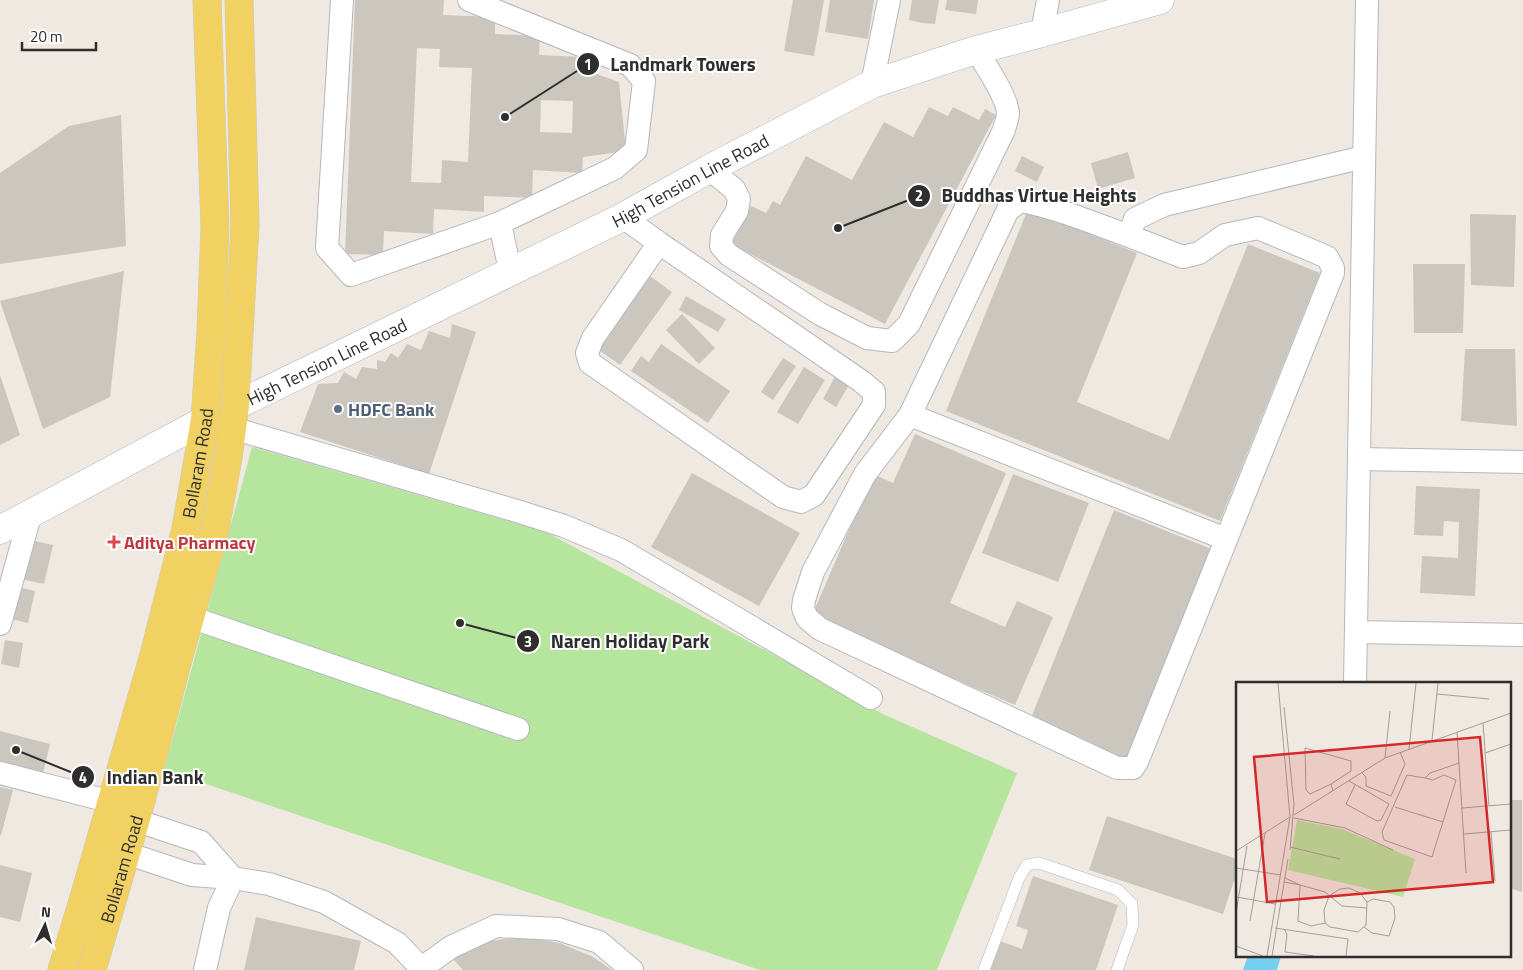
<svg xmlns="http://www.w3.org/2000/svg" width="1523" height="970" font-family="'Titillium Web',sans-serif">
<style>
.green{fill:#b6e59e}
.water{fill:#75cff0}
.building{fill:#cbc7bf;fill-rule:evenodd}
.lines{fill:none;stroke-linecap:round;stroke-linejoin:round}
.lane-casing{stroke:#b4b7c1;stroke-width:12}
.street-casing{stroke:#b4b7c1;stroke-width:24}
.secondary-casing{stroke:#b4b7c1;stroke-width:29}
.primary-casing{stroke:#c9c9c9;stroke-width:29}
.lane{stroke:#fff;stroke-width:11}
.street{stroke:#fff;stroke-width:22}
.secondary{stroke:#fff;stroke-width:28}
.primary{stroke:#f2d163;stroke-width:28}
.service-dot{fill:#5c6f8a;stroke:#fff;stroke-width:2}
.health-dot{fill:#e0444e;stroke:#fff;stroke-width:2}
.labels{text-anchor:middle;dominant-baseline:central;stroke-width:4;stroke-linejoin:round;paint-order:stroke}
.street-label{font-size:18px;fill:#2e2e2e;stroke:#fff}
.service-label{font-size:18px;font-weight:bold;fill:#4e5e75;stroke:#fff;text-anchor:start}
.health-label{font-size:18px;font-weight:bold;fill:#be3a42;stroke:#fff;text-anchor:start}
.inset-road{fill:none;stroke:#a29e99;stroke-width:1}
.view{fill:#d62828;fill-opacity:0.15;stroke:#d62828;stroke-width:2.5}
.inset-edge{fill:none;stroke:#2e2e2e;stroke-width:2.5}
.leader{fill:none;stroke:#2e2e2e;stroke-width:2}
.callout-dot{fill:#2e2e2e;stroke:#fff;stroke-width:2}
.mark-label{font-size:15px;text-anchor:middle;font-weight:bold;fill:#fff}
.callout-label{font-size:19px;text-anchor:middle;font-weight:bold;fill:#2e2e2e;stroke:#fff;stroke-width:4;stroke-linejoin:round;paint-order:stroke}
</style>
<rect width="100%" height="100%" fill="#efe9e1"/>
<polygon class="green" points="252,447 546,532 885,715 1017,773 937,970 760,970 164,770"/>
<polygon class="water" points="1248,956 1281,956 1277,970 1243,970"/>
<g class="building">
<path d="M355,0h89l-1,15 52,2v17l45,2 -1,19 47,2v13l33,12 7,69 -43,6 -1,16 -49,-3 -1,28 -48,-2v16l-50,-3 -1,25 -49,-3 -1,24 -38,-1zM417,48l23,1 -1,18 33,1 -4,94 -26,-2 -1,23 -30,-1zM541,100l32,1 -1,32 -32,-1z"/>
<polygon points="793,0 824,0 814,56 784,51"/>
<polygon points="830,0 874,0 868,39 825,32"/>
<polygon points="912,0 939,0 935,24 923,23 909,20"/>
<polygon points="947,0 978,0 976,14 945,10"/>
<polygon points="929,107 948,116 953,107 979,120 985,109 996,115 885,324 731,244 751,206 766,213 773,201 780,205 806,156 852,180 884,122 913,137"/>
<polygon points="121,115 126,246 0,264 0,173 69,126"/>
<polygon points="1128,152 1135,178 1098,189 1091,163"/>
<polygon points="1022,156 1044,167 1037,182 1015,171"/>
<polygon points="1028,209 1137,253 1077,402 1169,440 1248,244 1320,273 1220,521 946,411"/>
<polygon points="1470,214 1516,215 1514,287 1471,285"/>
<polygon points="1413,264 1465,264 1463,333 1414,333"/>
<polygon points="124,271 110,397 43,429 0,301"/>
<polygon points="647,274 672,292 620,365 596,348"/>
<polygon points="686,296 726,319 718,332 679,310"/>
<polygon points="682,314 715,348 699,364 666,330"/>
<polygon points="452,324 476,332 429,474 300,432 318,384 338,383 344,372 356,379 362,367 377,369 377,360 385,362 391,353 398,358 407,344 421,350 429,331 450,338"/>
<polygon points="661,344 730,391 708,423 631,371 641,356 649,362"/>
<polygon points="1465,349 1515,349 1517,426 1461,421"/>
<polygon points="783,358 796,366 773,400 761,392"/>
<polygon points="804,367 825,380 798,424 777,412"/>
<polygon points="0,375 20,435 0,445"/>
<polygon points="836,375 850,383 836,407 823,399"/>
<polygon points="915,434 1006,473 950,603 1005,627 1017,601 1053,617 1015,705 811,618 873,474 893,483"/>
<polygon points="692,473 800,533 759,606 651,547"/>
<polygon points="1013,474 1089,503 1058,582 982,553"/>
<polygon points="1416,486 1480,489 1475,596 1420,593 1422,556 1458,558 1459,522 1444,521 1443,536 1414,535"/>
<polygon points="1114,510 1214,550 1129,763 1029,723"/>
<polygon points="30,540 53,545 44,584 21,579"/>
<polygon points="18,587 35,591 28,623 11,619"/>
<polygon points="5,640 23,643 19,668 1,664"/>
<polygon points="0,731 50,744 43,773 0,761"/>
<polygon points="0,787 13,790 1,835 0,835"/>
<polygon points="1509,800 1522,800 1522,892 1509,888"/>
<polygon points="1107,816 1237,859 1237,872 1223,914 1089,870"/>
<polygon points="0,865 32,873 20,922 0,917"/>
<polygon points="1033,876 1118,905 1096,970 990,970 1000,941 1022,949 1028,930 1016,926"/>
<polygon points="256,917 361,941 354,970 244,970"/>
<polygon points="524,937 560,943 593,957 612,970 463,970 452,958 488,941"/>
</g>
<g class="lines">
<defs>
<polyline id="lane" points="984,970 1019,878 1027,865 1039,863 1118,890 1132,904 1133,925 1117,970"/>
<g id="street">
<polyline points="342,0 327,248 351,275 500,223 615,168 636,150 644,81 630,65 469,0"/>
<polyline points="1042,33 1048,0"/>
<polyline points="872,84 889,0"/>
<path d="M709,169l25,20 5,10 -2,12 -15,24 -1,11 8,9 91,59 47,24 25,3 17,-17 94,-192c2,-6 5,-14 5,-19 -1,-16 -23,-49 -32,-63"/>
<polyline points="623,217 659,243 861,381 874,392 874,405 814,495 801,502 783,497 590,363 587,353 593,338 659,243"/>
<polyline points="500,223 510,271"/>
<path d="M1129,236l54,21 16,-4 26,-18 33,-7 69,29 6,11v5l-196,489 -4,6h-16l-297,-139 -13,-11 -4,-10 1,-8 9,-28 52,-98 45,-59 98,-205 13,-9c37,7 72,22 108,35l6,-17 29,-14 200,-48"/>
<polyline points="910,415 1226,539"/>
<polyline points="232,428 517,511 564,526 621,550 871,698"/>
<polyline points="1359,459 1523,462"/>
<polyline points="190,617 518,729"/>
<polyline points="0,624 31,512"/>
<polyline points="1356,632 1523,635"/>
<polyline points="1355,684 1367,0"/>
<polyline points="0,773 112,802"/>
<polyline points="126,853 192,875 233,878 201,842 135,820"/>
<polyline points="205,970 219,908 233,878 269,884 324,902 397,943 423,970"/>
<polyline points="419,970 451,947 496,926 558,929 599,942 632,970"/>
</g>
<g id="secondary">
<path id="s1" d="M235,406l388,-189 86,-48 163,-85 104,-34 66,-17 118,-33"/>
<polyline points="0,530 205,420"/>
</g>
<g id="primary">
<path id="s2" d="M62,970l21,-69 71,-246 32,-127 19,-108 6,-89 4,-104 -8,-227"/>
<path id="s3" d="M92,970l49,-169 37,-142 36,-125 14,-76 7,-52 10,-181 -6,-225"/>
</g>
</defs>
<use href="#lane" class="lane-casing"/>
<use href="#street" class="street-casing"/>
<use href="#secondary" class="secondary-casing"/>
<use href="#primary" class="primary-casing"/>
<use href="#lane" class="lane"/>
<use href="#street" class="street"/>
<use href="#secondary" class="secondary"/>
<use href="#primary" class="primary"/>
</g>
<circle class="service-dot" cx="338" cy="409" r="5"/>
<path class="health-dot" d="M111.5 534.5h5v5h5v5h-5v5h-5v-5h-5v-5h5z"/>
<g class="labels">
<g class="street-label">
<text stroke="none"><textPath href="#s1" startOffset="508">High Tension Line Road</textPath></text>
<text stroke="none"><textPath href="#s1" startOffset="102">High Tension Line Road</textPath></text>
<text stroke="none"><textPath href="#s2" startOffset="525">Bollaram Road</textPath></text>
<text stroke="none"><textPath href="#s3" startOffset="105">Bollaram Road</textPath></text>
</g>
<g class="service-label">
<text x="348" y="409">HDFC Bank</text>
</g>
<g class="health-label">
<text x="124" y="542">Aditya Pharmacy</text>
</g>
</g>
<g transform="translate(1236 682)">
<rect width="275" height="275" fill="#efe9e1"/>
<path d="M61,138l45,9 73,30 -12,38 -115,-27z" fill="#b6e59e"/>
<path class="inset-road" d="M201,12l52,5M48,25l10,97 -4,46M247,41l6,83M221,50l9,141M196,58l6,-57M173,67l7,-66M249,71l26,-9M149,76l5,-47M126,91l4,4v9l25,10 14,-32 -5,-12M189,96l8,2 11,-5 12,5 -24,77 -48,-17 -2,-8 25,-57 18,3 5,-5 29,-10M113,99l40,23 -8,16 -4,1 -31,-17 9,-19M95,102l-21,10 -4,-4 -1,-42 46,13v10l-20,13 2,7M159,125l48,15M226,126l49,-4M58,133l91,-57 126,-45M58,136l51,10 48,22M255,150l4,49M228,152l47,-4M54,165l50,12M0,169l54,-34M0,186l45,7M48,200l16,3 -15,-7M113,206l11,5 7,9 -1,23 -8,7 -28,-5 -5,-4 -1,-13 5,-14 11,-7zM1,215l38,7M0,231l11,-67M14,239l15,-88M89,241l-14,3 -13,-5 2,-36 25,7 17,14 25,2M128,245l8,6 17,3 6,-18 -1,-11 -4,-5 -17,-3 -6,3M39,246l73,11 -2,17M48,247l3,5 -2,18 29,4M0,264l27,10M31,274l23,-139 -12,-134M36,274l16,-97"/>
<path class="view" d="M244,55l13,145 -226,20 -13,-145z"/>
<rect width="275" height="275" class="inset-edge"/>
</g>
<path class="leader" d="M505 117L588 64M838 228L919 196M460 623L528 641M16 750L83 777"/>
<g class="callout-dot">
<circle cx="505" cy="117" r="5"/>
<circle cx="838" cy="228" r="5"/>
<circle cx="460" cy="623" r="5"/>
<circle cx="16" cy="750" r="5"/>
<circle cx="588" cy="64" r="12"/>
<circle cx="919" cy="196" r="12"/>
<circle cx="528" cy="641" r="12"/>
<circle cx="83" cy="777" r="12"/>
</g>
<g class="mark-label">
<text x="588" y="70">1</text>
<text x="919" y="201">2</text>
<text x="528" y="647">3</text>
<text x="83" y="783">4</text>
</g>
<g class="callout-label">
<text x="683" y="71">Landmark Towers</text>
<text x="1039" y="202">Buddhas Virtue Heights</text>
<text x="630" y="648">Naren Holiday Park</text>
<text x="155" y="784">Indian Bank</text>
</g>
<g transform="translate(45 925) rotate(5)" stroke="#ffffff" stroke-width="4" paint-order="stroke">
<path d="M0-4L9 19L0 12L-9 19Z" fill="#2e2e2e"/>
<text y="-8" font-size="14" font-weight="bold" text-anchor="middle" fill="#2e2e2e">N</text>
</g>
<path d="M22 42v8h74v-8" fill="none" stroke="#2e2e2e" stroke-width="2.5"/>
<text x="30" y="42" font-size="15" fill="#2e2e2e" stroke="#ffffff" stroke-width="4" paint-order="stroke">20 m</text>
</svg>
